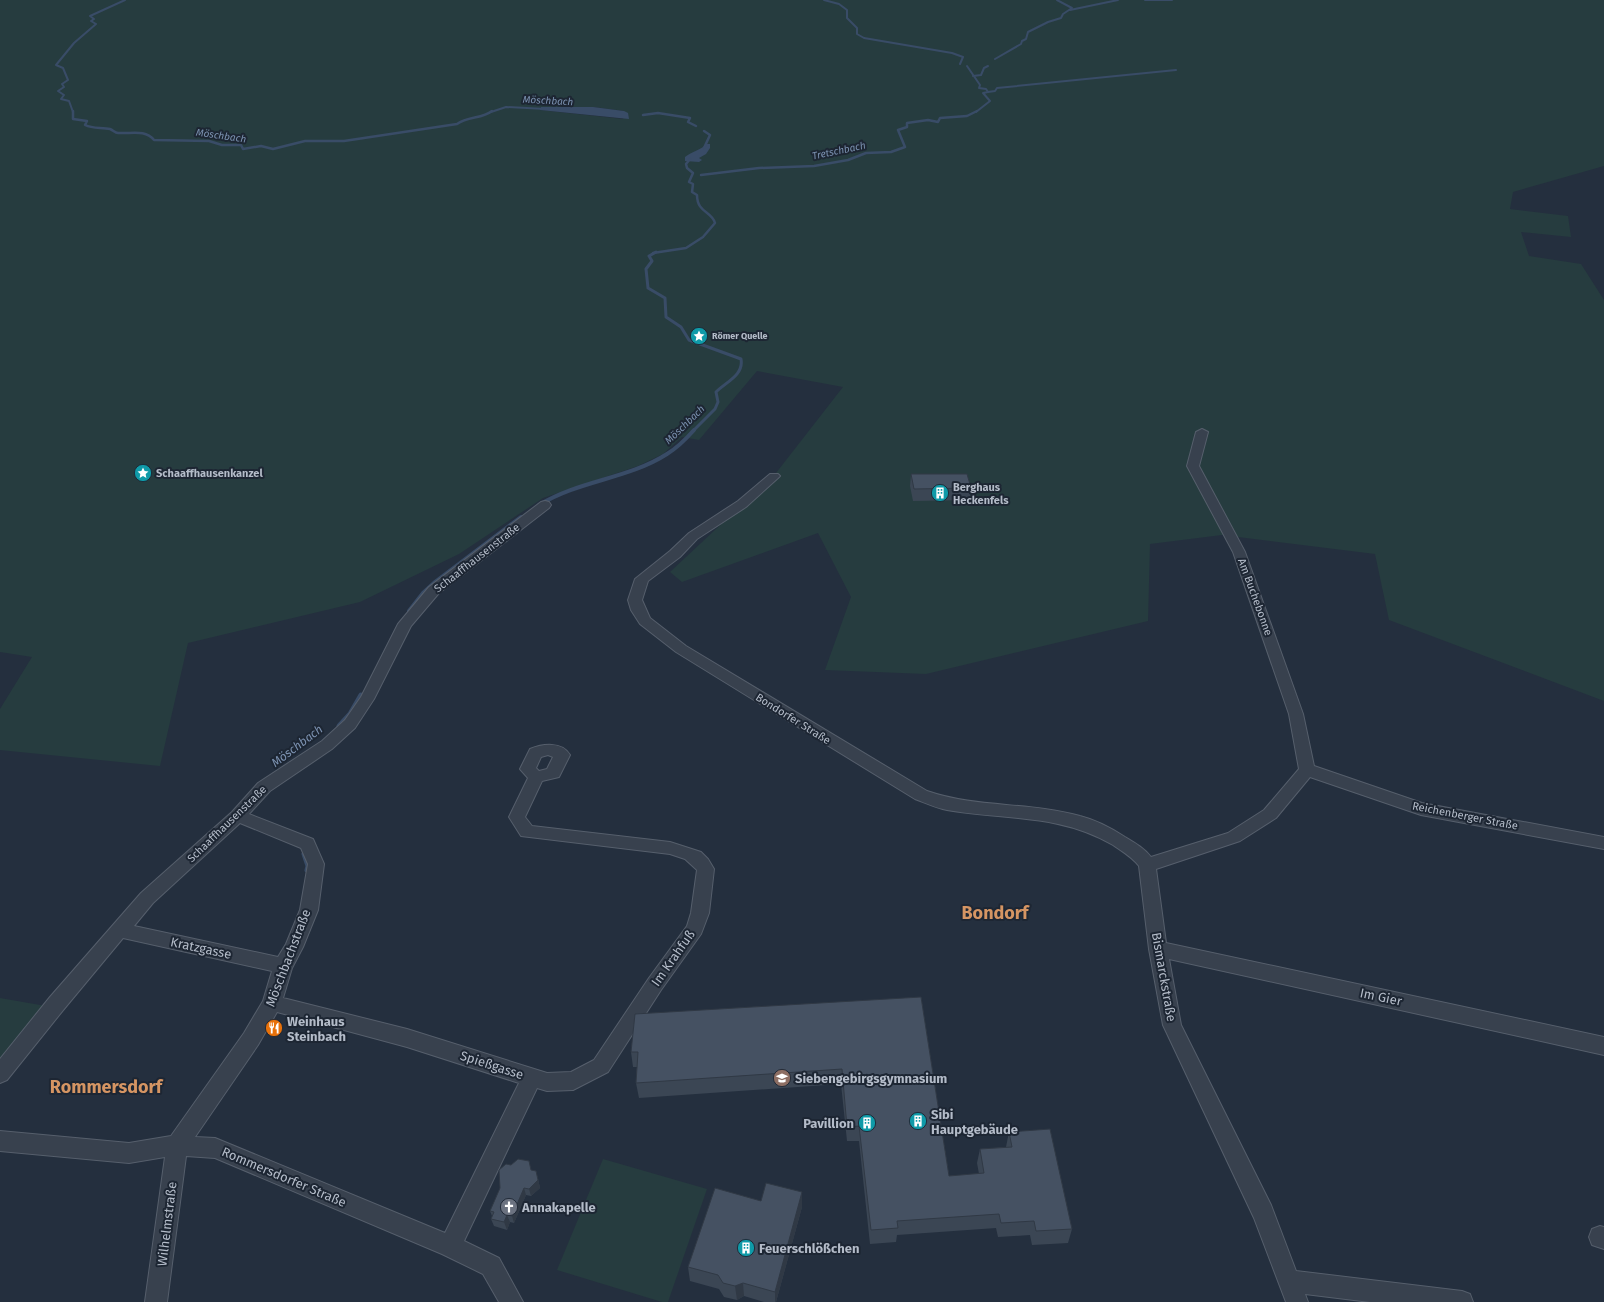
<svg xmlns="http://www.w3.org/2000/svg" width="1604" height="1302" font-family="'Fira Sans',sans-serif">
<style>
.green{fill:#263c3f;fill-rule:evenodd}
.water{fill:#394c67}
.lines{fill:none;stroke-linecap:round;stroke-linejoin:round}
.stream-far4{stroke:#394c67;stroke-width:2}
.stream-far3{stroke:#394c67;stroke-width:2.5}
.stream-far2{stroke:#394c67;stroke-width:3}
.stream-far1{stroke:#394c67;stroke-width:4}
.stream{stroke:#394c67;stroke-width:5}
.street-casing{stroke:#565f6c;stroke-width:2}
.street{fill:#38414e;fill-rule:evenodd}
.wall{fill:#3b4654}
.shaded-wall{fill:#303945}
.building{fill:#455162;stroke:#303945}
.labels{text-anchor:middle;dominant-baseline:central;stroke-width:4;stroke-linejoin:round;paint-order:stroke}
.far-poi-label{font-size:9px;font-weight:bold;fill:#b4bcc9;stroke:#1d2633;text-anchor:start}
.far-water-label{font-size:10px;font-style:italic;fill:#7c92b1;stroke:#1d2633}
.poi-label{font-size:11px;font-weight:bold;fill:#b4bcc9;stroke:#1d2633;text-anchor:start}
.street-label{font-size:11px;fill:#b4bcc9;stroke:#1d2633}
.water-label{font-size:12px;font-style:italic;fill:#7c92b1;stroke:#1d2633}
.near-street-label{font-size:13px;fill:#b4bcc9;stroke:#1d2633}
.near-poi-label{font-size:13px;font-weight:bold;fill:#b4bcc9;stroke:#1d2633;text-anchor:start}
.near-district-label{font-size:18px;font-weight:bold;fill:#d59563;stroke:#1d2633}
</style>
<rect width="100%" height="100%" fill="#242f3e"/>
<g class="green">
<path d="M0,0h1604v166l-91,26 -3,17 58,7 3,21 -50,-5 8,24 52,8 23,36v401l-215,-81 -14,-66 -153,-19 -72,9 -2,77 -222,53 -101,-4 26,-73 -33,-64 -136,49 -12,-10 106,-99 67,-86 -86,-16 -58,69 -17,-3 -19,17 -25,12 -95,32 -84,56 -99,48 -172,41 -28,123 -160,-16v-41l32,-52 -32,-5zM541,107h52l31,4 -1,8 -83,-9z"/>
<polygon points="0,998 46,1006 0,1061"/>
<polygon points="603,1159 707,1189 668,1302 662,1302 557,1270"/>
</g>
<g class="water">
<polygon points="541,107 593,107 624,111 628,113 629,119 540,110"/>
<path d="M706,144h4v4l-4,6 -7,4 3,2 -3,2 -14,-1v-4c6,-5 18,-8 21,-13z"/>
</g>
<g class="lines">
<g class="stream-far4">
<polyline points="824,0 839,4 847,10 847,18 857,28 857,34 864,38 952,53 963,57 960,64"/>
<polyline points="1145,0 1172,0"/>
<polyline points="1070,10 1118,0"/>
<polyline points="995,59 1021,44 1022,41 1026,39 1028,32 1048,22 1061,18 1063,14 1072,8 1057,0"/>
<polyline points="967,66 980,85 979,88 986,89 988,92 983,93 990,101 976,112"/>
<polyline points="973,76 981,75 984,68 988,66"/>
<polyline points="988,92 995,91 997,88 1176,70"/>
<polyline points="73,112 69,101 61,99 64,95 58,91 64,87 62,84 68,80 63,68 56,65 74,43 96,24 91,21 94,19 90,16 125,0"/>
<polyline points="491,112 506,107 546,109"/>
</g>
<g class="stream-far3">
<path d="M73,111v8l14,2 -2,4c8,4 17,2 25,4 3,1 5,4 8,4 13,1 27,-4 36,7l55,1 13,4h19l2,4 18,-3 12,3 32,-8h39l113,-17c11,-8 25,-5 35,-13"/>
<polyline points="643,115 658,113 690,118 688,122 696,126"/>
<polyline points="704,131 710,135 704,148"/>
<polyline points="701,175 759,168 814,166 848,160 866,153 891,152 905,147 898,130 907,127 907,123 928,120 938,122 940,118 967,116 977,111"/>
<path d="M653,253l33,-5 17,-11 12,-14c-3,-12 -18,-10 -18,-28l-5,-3 1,-8 -4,-2 4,-9 -6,-5 -1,-4 4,-5"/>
</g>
<path class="stream-far2" d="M656,252l-7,4 3,5 -6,8 2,19 17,10 1,19 15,10 8,13 52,19c3,16 -15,23 -25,33l2,10 -3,7 -22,22"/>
<g class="stream-far1">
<path d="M539,505c41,-25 89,-26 128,-51 10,-6 19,-15 27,-24"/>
<polyline points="409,611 423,593 435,582 521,517"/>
</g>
<g class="stream">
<polyline points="339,726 350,714 361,695"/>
<polyline points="304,854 308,866 307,870"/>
</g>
<defs>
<g id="street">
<path d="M1202,429l6,3 -9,34 46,86 58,162 11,52 108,37 182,34v12l-183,-34 -111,-38 -34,41 -36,23 -84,28 10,74 438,94v18l-435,-96 12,66 90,180 25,66 166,20 8,3 3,8h-103l-65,-8 3,8h-22l-32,-84 -91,-193 -14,-76 -10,-83c-7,-9 -16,-14 -26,-21 -52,-31 -108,-25 -166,-35 -11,-2 -21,-7 -32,-11l-239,-147 -36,-28 -9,-14 -3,-10 7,-21 35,-28 19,-18 49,-32 32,-27h8l2,2 -2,2 -32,29 -49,32 -17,18 -32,24 -6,19 8,18 36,28 241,145c49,17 103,11 153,25 16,4 31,12 45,21 10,6 19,11 26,20l77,-24 36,-23 35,-41 -10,-55 -56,-162 -46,-86 9,-34z"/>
<path d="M545,501l4,1 2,3 -2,3 -110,85 -28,33 -37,73 -19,29 -23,21 -62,42 -21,23 64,25 11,25 -6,46 -15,37 -11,21 -9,30 124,31 140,44 24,-1 23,-12 55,-82 38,-52 4,-13 6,-43 -12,-11 -15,-5 -149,-18 -12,-19 19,-39 -8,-9 10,-20c12,-5 32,-8 40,6l-11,22 -17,4 -17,36 7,9 138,16 31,10 7,7 6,10 -5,44 -8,21 -40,56 -53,82 -35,18 -26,1 -10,-3 -73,153 35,17 24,44h-24l-16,-28 -41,-20 -227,-96 -29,-2 -19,146h-22l20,-145 -36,6 -129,-12v-20l129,12 42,-7 73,-103 19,-32 9,-30 -149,-33 -59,71 -57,71 -7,3v-24l50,-62 91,-104 91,-81 26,-29 64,-42 23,-21 16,-23 37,-73 31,-37 112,-85zM548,755l5,2 -6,12 -8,2 -3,-3 5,-11zM240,823l61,25 7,16 -8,46 -14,34 -8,13 -144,-31 19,-23zM277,1012l130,35 112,36 -74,150 -230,-95 -20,-1 63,-92z"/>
<polygon points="1600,1226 1604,1227 1604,1249 1592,1245 1589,1237 1592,1229"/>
</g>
</defs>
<use href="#street" class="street-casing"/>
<use href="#street" class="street"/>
</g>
<g class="wall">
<polygon points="911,474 971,488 970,500 913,501 910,486"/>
<polygon points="921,997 949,1176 979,1174 977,1163 980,1149 1006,1147 1009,1132 1072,1229 1068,1243 1032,1245 1030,1235 998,1237 996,1228 897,1235 896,1242 870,1244 859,1141 847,1141 841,1084 639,1098 636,1083 637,1067 633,1067 631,1052"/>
<polygon points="532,1170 538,1179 540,1188 531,1196 526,1195 514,1223 510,1222 507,1230 494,1226 491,1219 492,1216 490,1211"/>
<polygon points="802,1192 802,1207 776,1302 764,1302 744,1296 737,1300 724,1297 719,1289 690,1281 688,1267 761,1201"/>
</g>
<g class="shaded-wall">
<polygon points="536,1171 538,1179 540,1188 531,1196 529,1189"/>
<polygon points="524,1188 526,1195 514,1223 512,1216"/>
<polygon points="802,1192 802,1207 776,1302 775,1302 775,1292"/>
<polygon points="507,1215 510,1222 507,1230 504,1222"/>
<polygon points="743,1283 744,1296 737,1300 735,1286"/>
</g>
<g class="building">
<polygon points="911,474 967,474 971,488 914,489"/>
<polygon points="921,997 949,1176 984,1173 980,1149 1012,1147 1009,1132 1050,1129 1072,1229 1036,1231 1034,1221 1001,1223 999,1214 897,1221 898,1228 871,1230 859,1126 847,1127 842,1069 636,1083 638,1052 631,1052 635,1014"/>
<polygon points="518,1159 529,1161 531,1170 536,1171 538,1180 529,1189 524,1188 512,1216 507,1215 504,1222 491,1219 494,1212 490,1211 500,1188 499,1170 506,1164 511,1165"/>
<polygon points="766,1183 802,1192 775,1292 743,1283 735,1286 723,1283 718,1275 688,1267 715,1188 761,1201"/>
</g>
<defs>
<symbol id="sight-disc" viewBox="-11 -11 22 22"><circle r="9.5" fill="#0f9aa8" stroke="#1d2633"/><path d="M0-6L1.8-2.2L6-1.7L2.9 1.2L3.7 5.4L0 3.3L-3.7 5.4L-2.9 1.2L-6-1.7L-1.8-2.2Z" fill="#fff"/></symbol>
<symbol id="building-disc" viewBox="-11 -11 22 22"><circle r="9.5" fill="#0f9aa8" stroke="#1d2633"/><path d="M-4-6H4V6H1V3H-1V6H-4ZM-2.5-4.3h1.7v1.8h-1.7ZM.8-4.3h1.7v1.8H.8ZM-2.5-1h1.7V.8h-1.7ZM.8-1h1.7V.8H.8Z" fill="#fff"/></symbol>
<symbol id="restaurant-disc" viewBox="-11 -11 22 22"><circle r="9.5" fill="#e8710a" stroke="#1d2633"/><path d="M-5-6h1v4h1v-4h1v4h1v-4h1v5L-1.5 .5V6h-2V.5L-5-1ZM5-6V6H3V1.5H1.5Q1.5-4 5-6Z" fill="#fff"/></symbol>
<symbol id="school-disc" viewBox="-11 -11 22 22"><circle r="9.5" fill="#8d6e63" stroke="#1d2633"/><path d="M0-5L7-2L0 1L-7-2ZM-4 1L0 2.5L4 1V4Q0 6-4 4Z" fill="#fff"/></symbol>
<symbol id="church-disc" viewBox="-11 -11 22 22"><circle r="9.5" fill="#6b7280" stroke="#1d2633"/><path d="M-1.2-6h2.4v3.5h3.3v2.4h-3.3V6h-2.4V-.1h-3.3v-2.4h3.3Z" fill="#fff"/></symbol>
</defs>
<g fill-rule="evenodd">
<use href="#sight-disc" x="689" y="326" width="20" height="20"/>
<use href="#sight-disc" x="133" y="463" width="20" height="20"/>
<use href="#building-disc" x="930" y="483" width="20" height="20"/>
<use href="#restaurant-disc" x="264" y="1018" width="20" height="20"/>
<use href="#school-disc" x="772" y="1068" width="20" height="20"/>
<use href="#building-disc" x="908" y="1111" width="20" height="20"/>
<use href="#building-disc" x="857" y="1113" width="20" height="20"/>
<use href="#church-disc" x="499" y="1197" width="20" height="20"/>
<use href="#building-disc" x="736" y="1238" width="20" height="20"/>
</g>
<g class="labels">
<g class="far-poi-label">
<text x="712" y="336">Römer Quelle</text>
</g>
<g class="far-water-label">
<text transform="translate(548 101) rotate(3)">Möschbach</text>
<text transform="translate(221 136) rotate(8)">Möschbach</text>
<text transform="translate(839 151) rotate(-12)">Tretschbach</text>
<text transform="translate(685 425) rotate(-44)">Möschbach</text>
</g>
<g class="poi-label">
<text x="156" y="473">Schaaffhausenkanzel</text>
<text x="953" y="487">Berghaus<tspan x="953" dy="13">Heckenfels</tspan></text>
</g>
<g class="street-label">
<text transform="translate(477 558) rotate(-38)">Schaaffhausenstraße</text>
<text transform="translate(1255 597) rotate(70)">Am Buchebonne</text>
<text transform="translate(793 719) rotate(32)">Bondorfer Straße</text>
<text transform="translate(1465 816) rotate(11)">Reichenberger Straße</text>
<text transform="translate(227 824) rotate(-44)">Schaaffhausenstraße</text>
</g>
<g class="water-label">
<text transform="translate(297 746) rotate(-37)">Möschbach</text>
</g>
<g class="near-street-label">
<text transform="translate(201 948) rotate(12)">Kratzgasse</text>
<text transform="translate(288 958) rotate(-69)">Möschbachstraße</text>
<text transform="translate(673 958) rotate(-55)">Im Krahfuß</text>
<text transform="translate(1164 977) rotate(80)">Bismarckstraße</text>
<text transform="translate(1381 997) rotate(12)">Im Gier</text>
<text transform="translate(492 1065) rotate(18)">Spießgasse</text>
<text transform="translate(284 1177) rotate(23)">Rommersdorfer Straße</text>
<text transform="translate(167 1224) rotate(-83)">Wilhelmstraße</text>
</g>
<g class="near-poi-label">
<text x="287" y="1021">Weinhaus<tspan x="287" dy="15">Steinbach</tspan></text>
<text x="795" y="1078">Siebengebirgsgymnasium</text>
<text x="931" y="1114">Sibi<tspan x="931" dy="15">Hauptgebäude</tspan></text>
<text x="854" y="1123" text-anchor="end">Pavillion</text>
<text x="522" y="1207">Annakapelle</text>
<text x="759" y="1248">Feuerschlößchen</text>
</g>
<g class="near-district-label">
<text x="995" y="913">Bondorf</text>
<text x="106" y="1087">Rommersdorf</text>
</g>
</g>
</svg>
